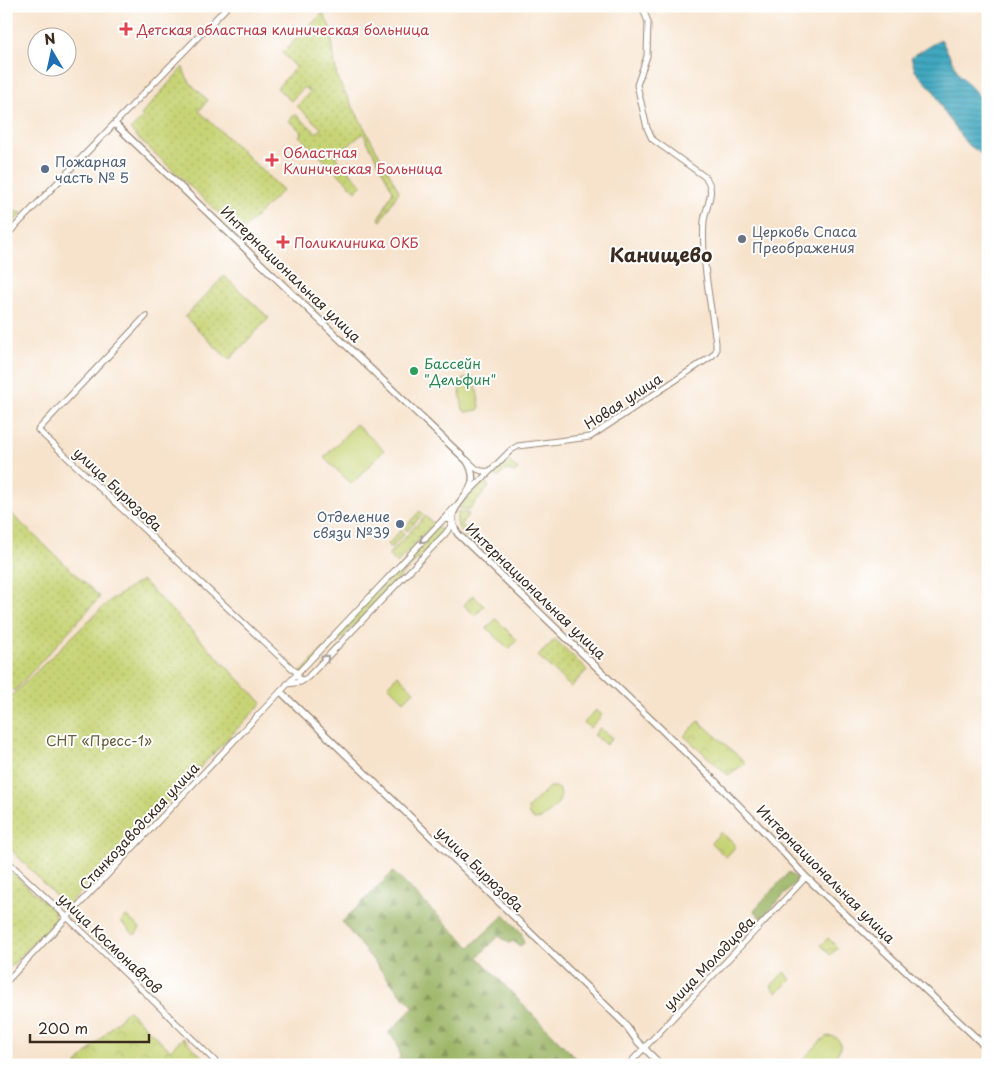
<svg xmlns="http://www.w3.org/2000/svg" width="994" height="1071" font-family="'Playpen Sans',sans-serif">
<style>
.grass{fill:url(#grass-dots);stroke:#817f4a}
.forest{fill:url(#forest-firs);stroke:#6c7042}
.park{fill:url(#park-crowns);stroke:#817f4a}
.pitch{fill:#c7d476;stroke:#817f4a}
.water{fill:url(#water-rules);stroke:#3e696f}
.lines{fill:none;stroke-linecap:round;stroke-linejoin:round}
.tertiary-casing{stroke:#998675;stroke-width:7}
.secondary-casing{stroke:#998675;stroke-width:8}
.tertiary{stroke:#fff;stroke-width:5}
.secondary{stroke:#fff;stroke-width:5.5}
.oneway{stroke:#a79f9a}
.health-dot{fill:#e0444e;stroke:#fff;stroke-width:2}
.service-dot{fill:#5c6f8a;stroke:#fff;stroke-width:2}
.worship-dot{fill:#6b7280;stroke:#fff;stroke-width:2}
.leisure-dot{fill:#2e9e5b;stroke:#fff;stroke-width:2}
.labels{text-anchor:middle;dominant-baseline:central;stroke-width:4;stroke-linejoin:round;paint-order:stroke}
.health-label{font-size:14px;fill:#be3a42;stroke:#fff;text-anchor:start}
.service-label{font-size:14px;fill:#4e5e75;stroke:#fff;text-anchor:start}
.worship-label{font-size:14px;fill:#5b616d;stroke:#fff;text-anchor:start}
.street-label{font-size:14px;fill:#3b2a1e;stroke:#fff}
.leisure-label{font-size:14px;fill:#27864d;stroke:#fff;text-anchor:start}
.park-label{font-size:14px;fill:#655d38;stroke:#fff}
.district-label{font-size:19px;font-weight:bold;fill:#3b2a1e;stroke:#fff}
</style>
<defs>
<pattern id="grass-dots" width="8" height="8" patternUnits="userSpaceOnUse" patternTransform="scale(1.25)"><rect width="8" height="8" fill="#c7d476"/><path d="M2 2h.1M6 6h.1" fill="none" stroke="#acb666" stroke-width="1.8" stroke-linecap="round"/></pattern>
<pattern id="forest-firs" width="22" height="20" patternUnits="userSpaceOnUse" patternTransform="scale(1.25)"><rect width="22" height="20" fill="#9db667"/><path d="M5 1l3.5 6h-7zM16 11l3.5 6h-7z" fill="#819454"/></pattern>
<pattern id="park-crowns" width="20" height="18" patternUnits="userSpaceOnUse" patternTransform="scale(1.25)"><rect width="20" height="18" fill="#c7d476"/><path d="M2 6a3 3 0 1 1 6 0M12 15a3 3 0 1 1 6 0" fill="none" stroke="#acb666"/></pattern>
<pattern id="water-rules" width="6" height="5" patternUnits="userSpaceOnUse" patternTransform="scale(1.25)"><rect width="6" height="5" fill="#40a8c0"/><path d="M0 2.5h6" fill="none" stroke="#37899b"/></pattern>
</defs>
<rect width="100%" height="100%" fill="#fff"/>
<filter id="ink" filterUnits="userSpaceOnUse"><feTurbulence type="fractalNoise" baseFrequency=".02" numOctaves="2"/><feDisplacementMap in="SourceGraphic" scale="10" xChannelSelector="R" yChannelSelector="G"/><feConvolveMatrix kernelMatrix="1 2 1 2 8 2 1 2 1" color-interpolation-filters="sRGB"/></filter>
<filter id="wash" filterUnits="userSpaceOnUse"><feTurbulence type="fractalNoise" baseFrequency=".0096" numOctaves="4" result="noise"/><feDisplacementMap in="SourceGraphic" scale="20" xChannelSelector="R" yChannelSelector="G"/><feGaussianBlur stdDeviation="1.12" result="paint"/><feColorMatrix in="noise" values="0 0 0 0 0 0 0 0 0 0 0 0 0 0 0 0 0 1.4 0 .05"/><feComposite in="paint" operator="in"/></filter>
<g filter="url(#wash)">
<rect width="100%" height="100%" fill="#f7e3cc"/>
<g class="grass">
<polygon points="323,13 330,27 337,78 399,191 381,221 379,219 393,191 363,133 335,157 362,185 356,191 299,136 302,132 289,121 295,114 317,133 321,128 297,106 310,92 304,87 291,101 277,88 296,67 282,53"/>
<path d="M183,67c4,16 14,23 25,33l-9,11 84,79 -43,43 -110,-103 13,-13 -2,-2z"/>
<polygon points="13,211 22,213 6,230 6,218"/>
<polygon points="224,276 269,318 229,360 185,317"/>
<polygon points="506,459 518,470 515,473 509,470 505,471 498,478 492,472"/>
<polygon points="483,482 487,484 489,487 469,510 459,508"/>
<polygon points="6,509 100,597 14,691 6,684"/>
<polygon points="420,511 423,514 407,531 404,528"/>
<path d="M458,511l11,3 -8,10 22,21 -7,2c-11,-10 -23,-19 -18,-36z"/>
<polygon points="425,516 434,524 397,563 388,555"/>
<polygon points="438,527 443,532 303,679 299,675"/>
<polygon points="401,530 404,534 391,548 388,544"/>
<polygon points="142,580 262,703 66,907 6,844 6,701 108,602"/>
<polygon points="555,639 587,670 571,687 538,656"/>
<polygon points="6,867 55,912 55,920 6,972"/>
</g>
<g class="forest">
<polygon points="393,872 470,947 504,915 521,932 524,943 520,946 513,941 509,943 499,936 478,957 529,1011 583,1065 398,1065 400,1055 397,1042 388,1033 414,1007 397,990 342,922"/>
<polygon points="789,872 798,880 761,919 754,910"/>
</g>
<g class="park">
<polygon points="473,595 484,606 475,616 464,605"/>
<polygon points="699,721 746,763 728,775 684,736"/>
<polygon points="600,728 612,738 606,745 594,735"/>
<polygon points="721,832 736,846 726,857 711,843"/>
<polygon points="828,938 838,948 830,955 821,945"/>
<polygon points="784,972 791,979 777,993 771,986"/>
<polygon points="128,1010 170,1050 183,1038 211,1065 76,1065"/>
</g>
<g class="pitch">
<polygon points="472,377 475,380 480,407 478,410 466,412 463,410 458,381"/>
<polygon points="356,424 384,450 352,484 324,458"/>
<polygon points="496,619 517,640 509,649 487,628"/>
<polygon points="398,675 414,691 404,701 388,685"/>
<polygon points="596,710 602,715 590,728 584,723"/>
<path d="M549,787h7l4,3c4,13 -10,21 -19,29l-7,1 -5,-5 -1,-7z"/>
<polygon points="126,916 140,928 135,935 121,922"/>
<path d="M832,1036l6,3c7,11 -4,18 -11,26h-25v-5l23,-23z"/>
</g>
<polygon class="water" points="941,39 959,74 988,106 988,159 966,143 944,112 934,91 915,71 911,57"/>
</g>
<g filter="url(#ink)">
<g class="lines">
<defs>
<g id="tertiary">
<polyline points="6,236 228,6"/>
<polyline points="146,316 38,430 297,673 299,679 303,680"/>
<path d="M467,460c7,7 12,13 22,11"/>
<path d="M468,493l43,-43 7,-4 72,-9 122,-81 4,-5v-8c-5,-38 -15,-84 -12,-122 2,-16 13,-31 1,-44l-53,-38 -5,-11 -10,-43 10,-29 1,-34 -6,-16"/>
<polyline points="287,684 301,682 308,677 445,534 451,526 452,522 449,519 443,520"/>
<polyline points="6,860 88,937 219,1065"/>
<polyline points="6,982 455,507"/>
<polyline points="628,1065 806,877"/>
</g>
<g id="secondary">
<path d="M115,124l352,337c22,36 -31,40 -9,73l255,245 44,45 49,53 182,172"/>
<polyline points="281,692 624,1023 637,1041 661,1065"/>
</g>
</defs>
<use href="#tertiary" class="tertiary-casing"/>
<use href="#secondary" class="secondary-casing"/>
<use href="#tertiary" class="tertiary"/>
<use href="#secondary" class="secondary"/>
</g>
<defs><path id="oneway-chevron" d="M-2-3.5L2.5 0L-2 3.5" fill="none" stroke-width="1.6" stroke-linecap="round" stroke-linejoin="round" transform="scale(1.25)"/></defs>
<g class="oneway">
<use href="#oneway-chevron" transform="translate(423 540) rotate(133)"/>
<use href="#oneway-chevron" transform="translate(326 658) rotate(-46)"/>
</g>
</g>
<g class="health-dot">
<path d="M123.5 21.5h5v5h5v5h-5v5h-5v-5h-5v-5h5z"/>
<path d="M269.5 152.5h5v5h5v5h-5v5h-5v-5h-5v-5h5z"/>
<path d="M280.5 234.5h5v5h5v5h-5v5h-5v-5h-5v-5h5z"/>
</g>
<g class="service-dot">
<circle cx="45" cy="169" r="5"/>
<circle cx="400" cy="524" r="5"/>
</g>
<circle class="worship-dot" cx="742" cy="239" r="5"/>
<circle class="leisure-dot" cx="414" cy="371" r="5"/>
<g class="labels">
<g class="health-label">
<text x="137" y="29">Детская областная клиническая больница</text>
<text x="283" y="152">Областная<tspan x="283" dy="16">Клиническая Больница</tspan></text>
<text x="294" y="242">Поликлиника ОКБ</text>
</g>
<g class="service-label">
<text x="55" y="161">Пожарная<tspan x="55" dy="16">часть № 5</tspan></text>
<text x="390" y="516" text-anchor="end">Отделение<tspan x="390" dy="16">связи №39</tspan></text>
</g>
<g class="worship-label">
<text x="752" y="231">Церковь Спаса<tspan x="752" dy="16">Преображения</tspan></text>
</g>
<g class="street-label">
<text transform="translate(291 274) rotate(44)">Интернациональная улица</text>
<text transform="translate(623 401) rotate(-33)">Новая улица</text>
<text transform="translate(118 489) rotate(43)">улица Бирюзова</text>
<text transform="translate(536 591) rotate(44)">Интернациональная улица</text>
<text transform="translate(139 826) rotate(-47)">Станкозаводская улица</text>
<text transform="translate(480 869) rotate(44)">улица Бирюзова</text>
<text transform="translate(826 874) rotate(45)">Интернациональная улица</text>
<text transform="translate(110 943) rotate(44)">улица Космонавтов</text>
<text transform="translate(709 963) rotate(-46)">улица Молодцова</text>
</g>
<g class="leisure-label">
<text x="424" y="363">Бассейн<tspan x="424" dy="16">"Дельфин"</tspan></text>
</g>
<g class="park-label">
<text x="99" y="740">СНТ «Пресс-1»</text>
</g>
<g class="district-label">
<text x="661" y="254">Канищево</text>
</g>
</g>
<rect width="994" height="1071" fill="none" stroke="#fff" stroke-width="25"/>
<g transform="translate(52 52) rotate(351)"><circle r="24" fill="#ffffff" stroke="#b1aaa5"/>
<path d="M0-4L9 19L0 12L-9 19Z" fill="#1f6fb2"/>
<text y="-8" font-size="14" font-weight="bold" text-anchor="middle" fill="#3b2a1e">N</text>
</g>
<path d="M30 1034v8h119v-8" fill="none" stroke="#3b2a1e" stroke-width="2.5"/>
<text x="38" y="1034" font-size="15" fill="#3b2a1e" stroke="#ffffff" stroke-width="4" paint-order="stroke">200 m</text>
</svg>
